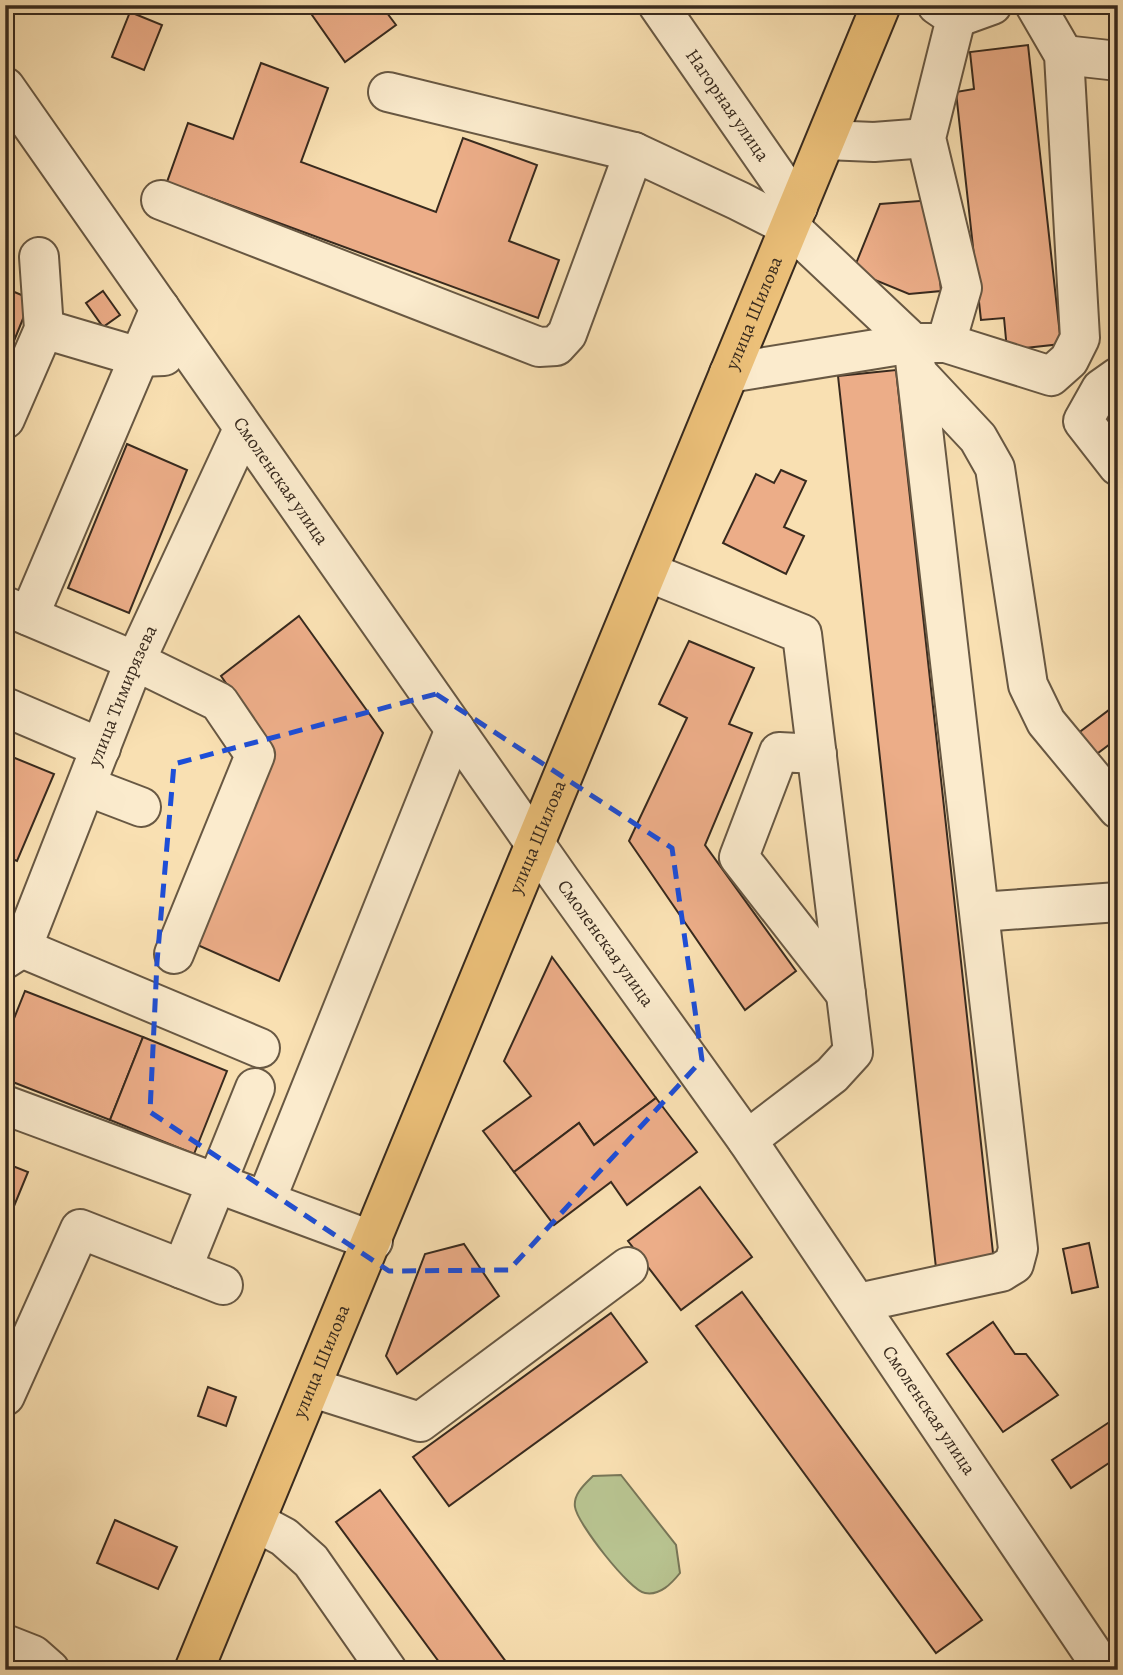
<svg xmlns="http://www.w3.org/2000/svg" width="1123" height="1675" font-family="Alegreya,serif">
<style>
.green{fill:#b8c390;stroke:#787657;stroke-width:2}
.building{fill:#ecad88;stroke:#382a1e;stroke-width:2}
.lines{fill:none;stroke-linecap:round;stroke-linejoin:round}
.minor-casing{stroke:#685843;stroke-width:42}
.major-casing{stroke:#382a1e;stroke-width:42}
.minor{stroke:#fbebcd;stroke-width:38}
.major{stroke:#ecc079;stroke-width:38}
.marked{fill:none;stroke:#1d4ed8;stroke-width:5;stroke-dasharray:14 9;stroke-linejoin:round}
.labels{text-anchor:middle;dominant-baseline:central;stroke-width:7;stroke-linejoin:round;paint-order:stroke}
.street-label{font-size:19px;fill:#382a1e;stroke:#fbebcd}
</style>
<rect width="100%" height="100%" fill="#f9e0b2"/>
<filter id="stains"><feTurbulence type="fractalNoise" baseFrequency=".00286" numOctaves="4"/><feColorMatrix values="0 0 0 0 .2 0 0 0 0 .09 0 0 0 0 .02 0 0 0 .5 -.17"/></filter>
<radialGradient id="worn" r=".72"><stop offset=".6" stop-color="#630" stop-opacity="0"/><stop offset="1" stop-color="#630" stop-opacity=".3"/></radialGradient>
<path class="green" d="M621,1475l55,70 4,28c-8,10 -20,23 -35,20 -15,-2 -68,-70 -70,-86 -2,-13 10,-23 18,-31z"/>
<g class="building">
<polygon points="305,5 381,5 396,25 345,62"/>
<polygon points="130,12 162,25 144,70 112,57"/>
<polygon points="1028,45 1061,344 1007,350 1004,318 981,320 956,92 974,89 970,52"/>
<polygon points="261,63 328,88 301,162 436,212 463,138 537,165 509,241 559,260 538,318 167,182 188,123 233,139"/>
<polygon points="933,200 941,291 909,294 853,271 880,204"/>
<polygon points="5,288 31,299 5,363"/>
<polygon points="103,291 120,315 103,327 86,303"/>
<polygon points="896,370 994,1262 936,1268 838,376"/>
<polygon points="127,444 187,470 129,613 68,588"/>
<polygon points="781,470 806,481 784,527 804,536 786,574 723,543 756,474 774,483"/>
<polygon points="299,616 383,733 279,981 193,943 272,749 221,676"/>
<polygon points="689,641 754,668 729,724 752,733 705,845 796,971 745,1010 629,841 687,718 659,704"/>
<polygon points="1109,710 1118,721 1118,738 1090,759 1073,737"/>
<polygon points="5,754 54,774 17,861 5,856"/>
<polygon points="1111,922 1118,922 1118,987"/>
<polygon points="552,957 656,1098 594,1145 579,1123 514,1172 483,1131 531,1096 504,1061"/>
<polygon points="25,991 143,1037 110,1120 5,1079 5,1041"/>
<polygon points="143,1037 227,1071 194,1154 110,1120"/>
<polygon points="656,1098 697,1152 627,1205 611,1182 554,1225 514,1172 579,1123 594,1145"/>
<polygon points="5,1163 28,1172 5,1228"/>
<polygon points="700,1187 752,1257 681,1310 628,1241"/>
<polygon points="1089,1243 1098,1287 1072,1293 1063,1249"/>
<polygon points="464,1244 499,1296 397,1374 386,1356 425,1254"/>
<polygon points="742,1292 982,1620 936,1653 696,1326"/>
<polygon points="611,1313 647,1362 449,1506 413,1457"/>
<polygon points="993,1322 1015,1354 1026,1354 1058,1395 1003,1432 947,1354"/>
<polygon points="208,1387 236,1397 226,1426 198,1416"/>
<polygon points="1114,1419 1118,1424 1118,1457 1071,1488 1052,1460"/>
<polygon points="380,1490 512,1670 445,1670 336,1522"/>
<polygon points="115,1520 177,1547 158,1589 97,1563"/>
</g>
<g class="lines">
<defs>
<g id="minor">
<path id="s1" d="M658,5l140,202"/>
<polyline points="937,5 956,18 926,138 962,288 946,343"/>
<polyline points="956,18 992,5"/>
<polyline points="1064,55 1118,61"/>
<path id="s2" d="M5,87l556,794 186,259 357,530"/>
<polyline points="388,92 634,152 739,201 790,227 913,343 1018,1249 1014,1264 1001,1272 858,1303"/>
<polyline points="826,140 874,142 926,138"/>
<polyline points="161,200 539,347 556,346 567,334 634,152"/>
<polyline points="44,329 139,357 164,356"/>
<polyline points="729,373 913,343 946,343 1051,376 1069,360 1080,338 1064,55 1035,5"/>
<polyline points="919,375 978,438 995,468 1028,685 1046,722 1118,809"/>
<polyline points="1118,377 1101,389 1083,421 1118,466"/>
<polyline points="5,419 44,329 39,257"/>
<polyline points="648,572 802,634 853,1052 832,1075 747,1140"/>
<polyline points="5,606 135,661 219,702 255,755 174,954"/>
<polyline points="29,616 160,308"/>
<polyline points="5,707 101,748"/>
<polyline points="817,754 779,752 739,857 846,994"/>
<polyline points="86,786 141,807"/>
<polyline points="980,912 1118,902"/>
<polyline points="5,941 260,1048"/>
<path id="s3" d="M5,959l17,-11 107,-273 114,-246"/>
<polyline points="5,1105 373,1241"/>
<polyline points="266,1200 455,729"/>
<polyline points="182,1269 255,1088"/>
<polyline points="313,1388 420,1422 628,1267"/>
<polyline points="5,1396 80,1229 223,1285"/>
<polyline points="256,1522 284,1537 311,1561 387,1670"/>
<polyline points="5,1644 33,1655 50,1670"/>
</g>
<g id="major">
<path id="s4" d="M194,1670l687,-1665"/>
</g>
</defs>
<use href="#minor" class="minor-casing"/>
<use href="#major" class="major-casing"/>
<use href="#minor" class="minor"/>
<use href="#major" class="major"/>
</g>
<path class="marked" d="M436,694l236,154 30,212 -193,210 -120,1 -239,-159 7,-150 17,-198z"/>
<g class="labels">
<g class="street-label">
<text stroke="none"><textPath href="#s1" startOffset="122">Нагорная улица</textPath></text>
<text stroke="none"><textPath href="#s4" startOffset="1468">улица Шилова</textPath></text>
<text stroke="none"><textPath href="#s2" startOffset="481">Смоленская улица</textPath></text>
<text stroke="none"><textPath href="#s3" startOffset="292">улица Тимирязева</textPath></text>
<text stroke="none"><textPath href="#s4" startOffset="901">улица Шилова</textPath></text>
<text stroke="none"><textPath href="#s2" startOffset="1046">Смоленская улица</textPath></text>
<text stroke="none"><textPath href="#s4" startOffset="334">улица Шилова</textPath></text>
<text stroke="none"><textPath href="#s2" startOffset="1614">Смоленская улица</textPath></text>
</g>
</g>
<rect width="1123" height="1675" fill="none" stroke="#f9e0b2" stroke-width="28"/>
<rect x="7" y="7" width="1109" height="1661" fill="none" stroke="#382a1e" stroke-width="3.5"/>
<rect x="14" y="14" width="1095" height="1647" fill="none" stroke="#382a1e" stroke-width="2"/>
<rect width="100%" height="100%" filter="url(#stains)"/>
<rect width="100%" height="100%" fill="url(#worn)"/>
</svg>
